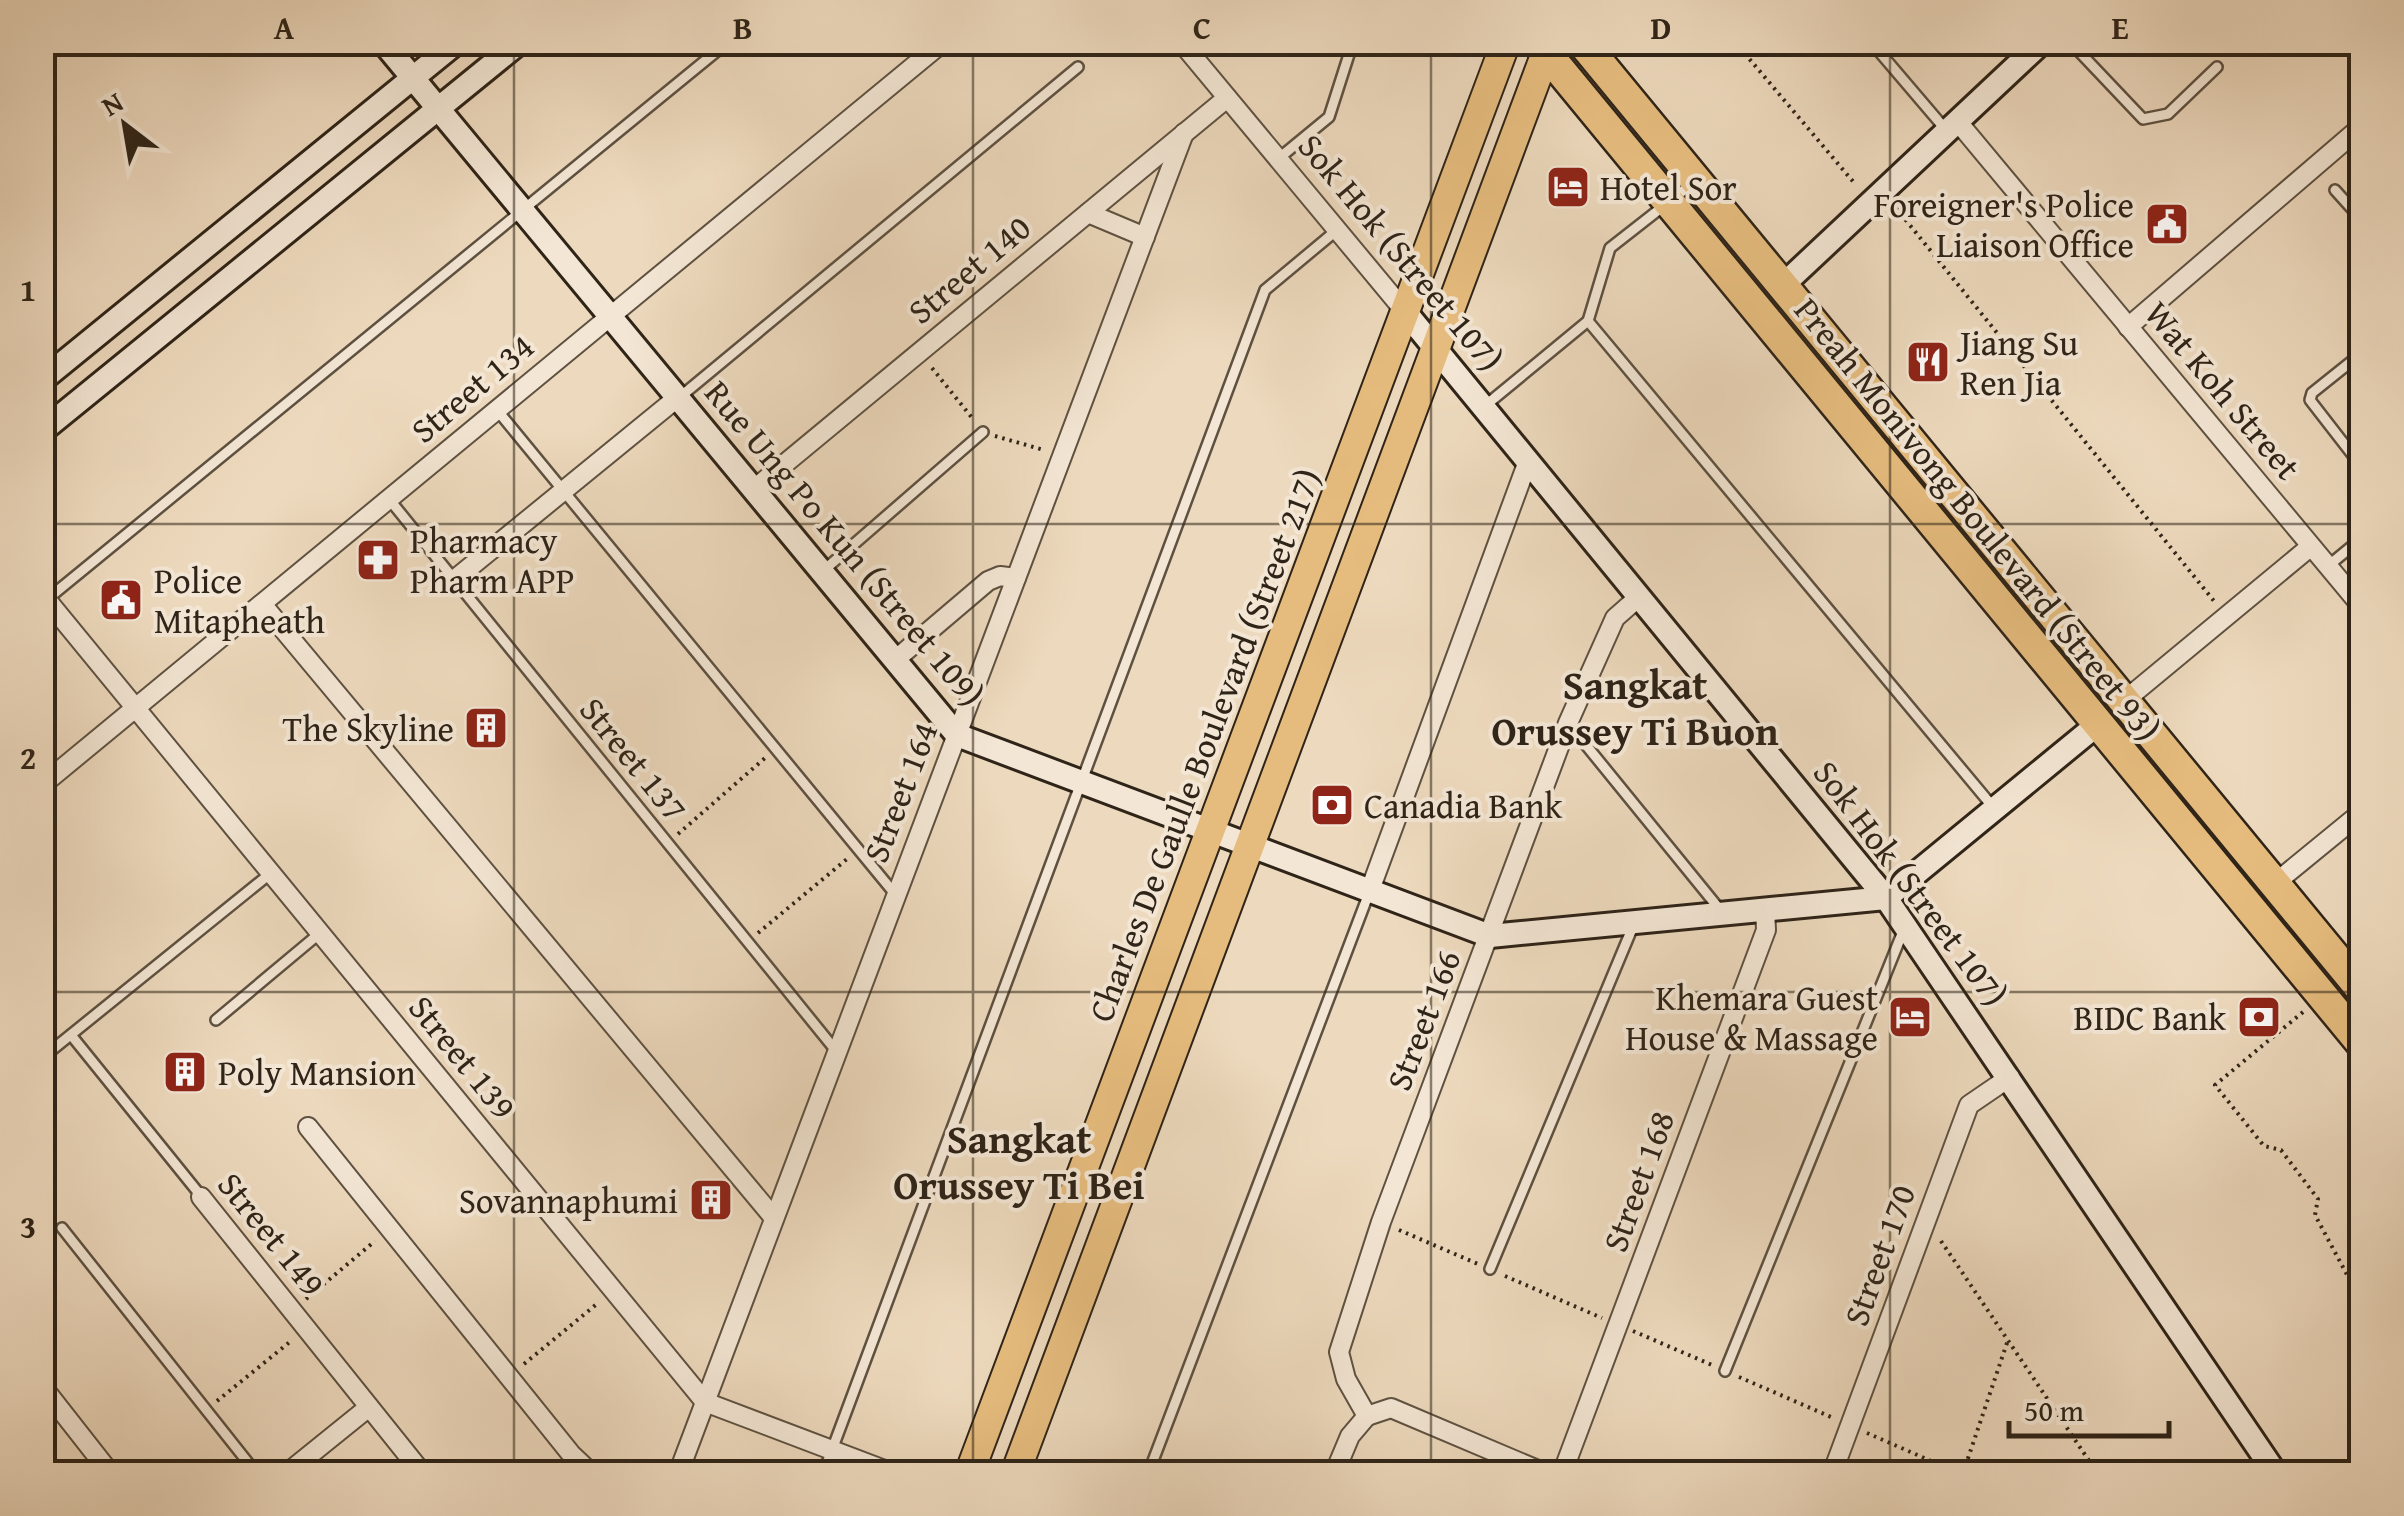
<svg xmlns="http://www.w3.org/2000/svg" width="2404" height="1516" font-family="'Gentium Book Plus',serif">
<style>
.lines{fill:none;stroke-linecap:round;stroke-linejoin:round}
.lane-casing{stroke:#5e5141;stroke-width:14}
.street-casing{stroke:#5e5141;stroke-width:22}
.secondary-casing{stroke:#2f2418;stroke-width:28}
.primary-casing{stroke:#2f2418;stroke-width:32}
.highway-casing{stroke:#2f2418;stroke-width:35}
.path{stroke:#2f2418;stroke-width:4;stroke-dasharray:2.5 5;stroke-linecap:butt}
.lane{stroke:#f3e6d4;stroke-width:9}
.street{stroke:#f3e6d4;stroke-width:18}
.secondary{stroke:#f3e6d4;stroke-width:22}
.primary{stroke:#e6bc7e;stroke-width:28}
.highway{stroke:#e6bc7e;stroke-width:30}
.grid{fill:none;stroke:#2f2418;stroke-width:2.5;stroke-opacity:0.55}
.labels{text-anchor:middle;dominant-baseline:central;stroke-width:8;stroke-linejoin:round;paint-order:stroke}
.poi-label{font-size:35px;fill:#2f2418;stroke:#f3e6d4;text-anchor:start}
.street-label{font-size:35px;fill:#2f2418;stroke:#f3e6d4}
.quarter-label{font-size:40px;font-weight:bold;fill:#2f2418;stroke:#f3e6d4}
.neatline{fill:none;stroke:#2f2418;stroke-width:4}
.grid-label{font-size:32px;text-anchor:middle;font-weight:bold;fill:#2f2418}
</style>
<rect width="100%" height="100%" fill="#edd9bd"/>
<filter id="stains"><feTurbulence type="fractalNoise" baseFrequency=".002" numOctaves="4"/><feColorMatrix values="0 0 0 0 .2 0 0 0 0 .09 0 0 0 0 .02 0 0 0 .5 -.17"/></filter>
<radialGradient id="worn" r=".72"><stop offset=".6" stop-color="#630" stop-opacity="0"/><stop offset="1" stop-color="#630" stop-opacity=".3"/></radialGradient>
<g class="lines">
<defs>
<g id="lane">
<polyline points="1871,42 1946,130"/>
<polyline points="2070,42 2143,119 2168,114 2217,67"/>
<polyline points="1278,159 1329,117 1353,42"/>
<polyline points="1693,183 1610,248 1588,321 1993,807"/>
<polyline points="2335,190 2362,220"/>
<polyline points="2362,353 2312,393 2310,400 2362,467"/>
<polyline points="680,397 1078,67"/>
<polyline points="1486,405 1588,321"/>
<polyline points="497,410 895,894"/>
<polyline points="389,499 837,1052"/>
<polyline points="2328,566 2362,538"/>
<polyline points="823,571 983,432"/>
<polyline points="45,601 728,42"/>
<polyline points="1568,723 1721,911"/>
<polyline points="216,1020 320,933"/>
<polyline points="71,1035 201,1196"/>
<polyline points="42,1058 271,873"/>
<polyline points="62,1228 257,1474"/>
<polyline points="1490,1269 1634,924"/>
<polyline points="1725,1371 1904,929"/>
<polyline points="823,1474 1265,290 1337,230"/>
<polyline points="1148,1474 1369,893"/>
</g>
<g id="street">
<polyline points="1181,42 1407,314"/>
<polyline points="1958,122 2362,607"/>
<polyline points="1088,213 1145,237"/>
<polyline points="2128,327 2362,126"/>
<polyline points="753,490 1227,98"/>
<polyline points="454,580 677,398"/>
<polyline points="42,594 705,1402 895,1474"/>
<polyline points="262,604 774,1218"/>
<polyline points="895,660 988,581 1000,576 1016,578"/>
<polyline points="2124,701 2310,547"/>
<polyline points="42,785 943,42"/>
<polyline points="2274,884 2362,812"/>
<polyline points="1370,890 1528,461"/>
<polyline points="308,1127 571,1454 592,1474"/>
<polyline points="201,1197 423,1474"/>
<polyline points="42,1386 111,1474"/>
<polyline points="1367,1416 1346,1379 1339,1352 1381,1222 1568,723 1615,618 1640,596"/>
<polyline points="1367,1416 1391,1408 1547,1474"/>
<polyline points="286,1474 369,1407"/>
<polyline points="678,1474 1184,133"/>
<polyline points="1334,1474 1350,1436 1367,1416"/>
<polyline points="1562,1474 1766,930 1765,910"/>
<polyline points="1832,1474 1969,1105 2010,1077"/>
</g>
<g id="secondary">
<polyline points="383,42 957,735 1490,936 1886,898 2098,724"/>
<polyline points="1782,286 2042,42"/>
<polyline points="1407,314 1886,898 2276,1474"/>
<polyline points="42,380 457,42"/>
<polyline points="42,431 520,42"/>
</g>
<g id="primary">
<polyline points="969,1474 1506,42"/>
<polyline points="1015,1474 1550,42"/>
</g>
<g id="highway">
<polyline points="1537,42 2362,1044"/>
<polyline points="1582,42 2362,990"/>
</g>
</defs>
<use href="#lane" class="lane-casing"/>
<use href="#street" class="street-casing"/>
<use href="#secondary" class="secondary-casing"/>
<use href="#primary" class="primary-casing"/>
<use href="#highway" class="highway-casing"/>
<g class="path">
<polyline points="1735,42 1856,185"/>
<polyline points="1896,208 2214,601"/>
<polyline points="932,368 973,419"/>
<polyline points="995,436 1044,450"/>
<polyline points="678,834 765,758"/>
<polyline points="758,933 847,859"/>
<polyline points="2303,1012 2215,1085 2264,1146 2281,1150 2318,1199 2315,1215 2352,1284"/>
<polyline points="1399,1230 1478,1264"/>
<polyline points="1941,1241 2098,1474"/>
<polyline points="1505,1276 1602,1318"/>
<polyline points="2362,1276 2352,1284 2362,1299"/>
<polyline points="306,1299 375,1241"/>
<polyline points="1633,1331 1712,1365"/>
<polyline points="524,1364 598,1303"/>
<polyline points="1739,1377 1831,1417"/>
<polyline points="217,1401 291,1341"/>
<polyline points="1867,1433 1961,1474"/>
<polyline points="1963,1473 2008,1340"/>
</g>
<use href="#lane" class="lane"/>
<use href="#street" class="street"/>
<use href="#secondary" class="secondary"/>
<use href="#primary" class="primary"/>
<use href="#highway" class="highway"/>
</g>
<path class="grid" d="M514,42v1432M973,42v1432M1431,42v1432M1890,42v1432M42,524h2320M42,992h2320"/>
<defs>
<symbol id="hotel-square" viewBox="-11 -11 22 22"><rect x="-9" y="-9" width="18" height="18" rx="4" fill="#8f2418" stroke="#f3e6d4"/><path d="M-6-4.5h1.5V1H6V5H4.5V3h-9V5H-6ZM-4 0a1.8 1.8 0 1 1 3.6 0ZM.5 0V-2.5h3Q6-2.5 6 0Z" fill="#fff"/></symbol>
<symbol id="civic-square" viewBox="-11 -11 22 22"><rect x="-9" y="-9" width="18" height="18" rx="4" fill="#8f2418" stroke="#f3e6d4"/><path d="M-.6-6.5H3V-4.5H.6V-3L4-1V1h2V6H-6V1h2V-1L-.6-3ZM-1.2 2.5V6h2.4V2.5Z" fill="#fff"/></symbol>
<symbol id="restaurant-square" viewBox="-11 -11 22 22"><rect x="-9" y="-9" width="18" height="18" rx="4" fill="#8f2418" stroke="#f3e6d4"/><path d="M-5-6h1v4h1v-4h1v4h1v-4h1v5L-1.5 .5V6h-2V.5L-5-1ZM5-6V6H3V1.5H1.5Q1.5-4 5-6Z" fill="#fff"/></symbol>
<symbol id="pharmacy-square" viewBox="-11 -11 22 22"><rect x="-9" y="-9" width="18" height="18" rx="4" fill="#8f2418" stroke="#f3e6d4"/><path d="M-2-6h4v4h4v4h-4v4h-4v-4h-4v-4h4Z" fill="#fff"/></symbol>
<symbol id="building-square" viewBox="-11 -11 22 22"><rect x="-9" y="-9" width="18" height="18" rx="4" fill="#8f2418" stroke="#f3e6d4"/><path d="M-4-6H4V6H1V3H-1V6H-4ZM-2.5-4.3h1.7v1.8h-1.7ZM.8-4.3h1.7v1.8H.8ZM-2.5-1h1.7V.8h-1.7ZM.8-1h1.7V.8H.8Z" fill="#fff"/></symbol>
<symbol id="bank-square" viewBox="-11 -11 22 22"><rect x="-9" y="-9" width="18" height="18" rx="4" fill="#8f2418" stroke="#f3e6d4"/><path d="M-6-4H6V4H-6ZM0-2.3a2.3 2.3 0 1 0 0 4.6a2.3 2.3 0 1 0 0-4.6Z" fill="#fff"/></symbol>
</defs>
<g fill-rule="evenodd">
<use href="#hotel-square" x="1543" y="162" width="50" height="50"/>
<use href="#civic-square" x="2142" y="199" width="50" height="50"/>
<use href="#restaurant-square" x="1903" y="337" width="50" height="50"/>
<use href="#pharmacy-square" x="353" y="535" width="50" height="50"/>
<use href="#civic-square" x="96" y="575" width="50" height="50"/>
<use href="#building-square" x="461" y="703" width="50" height="50"/>
<use href="#bank-square" x="1307" y="780" width="50" height="50"/>
<use href="#hotel-square" x="1885" y="992" width="50" height="50"/>
<use href="#bank-square" x="2234" y="992" width="50" height="50"/>
<use href="#building-square" x="160" y="1047" width="50" height="50"/>
<use href="#building-square" x="686" y="1175" width="50" height="50"/>
</g>
<g class="labels">
<g class="poi-label">
<text x="1600" y="187">Hotel Sor</text>
<text x="2134" y="204" text-anchor="end">Foreigner's Police<tspan x="2134" dy="40">Liaison Office</tspan></text>
<text x="1960" y="342">Jiang Su<tspan x="1960" dy="40">Ren Jia</tspan></text>
<text x="410" y="540">Pharmacy<tspan x="410" dy="40">Pharm APP</tspan></text>
<text x="154" y="580">Police<tspan x="154" dy="40">Mitapheath</tspan></text>
<text x="454" y="728" text-anchor="end">The Skyline</text>
<text x="1364" y="805">Canadia Bank</text>
<text x="1878" y="997" text-anchor="end">Khemara Guest<tspan x="1878" dy="40">House &amp; Massage</tspan></text>
<text x="2226" y="1017" text-anchor="end">BIDC Bank</text>
<text x="218" y="1072">Poly Mansion</text>
<text x="678" y="1200" text-anchor="end">Sovannaphumi</text>
</g>
<g class="street-label">
<text transform="translate(1401 252) rotate(50)">Sok Hok (Street 107)</text>
<text transform="translate(969 269) rotate(-40)">Street 140</text>
<text transform="translate(472 388) rotate(-40)">Street 134</text>
<text transform="translate(2223 390) rotate(50)">Wat Koh Street</text>
<text transform="translate(1978 519) rotate(51)">Preah Monivong Boulevard (Street 93)</text>
<text transform="translate(845 543) rotate(50)">Rue Ung Po Kun (Street 109)</text>
<text transform="translate(1204 745) rotate(-69)">Charles De Gaulle Boulevard (Street 217)</text>
<text transform="translate(634 759) rotate(51)">Street 137</text>
<text transform="translate(900 792) rotate(-69)">Street 164</text>
<text transform="translate(1911 883) rotate(53)">Sok Hok (Street 107)</text>
<text transform="translate(1423 1020) rotate(-69)">Street 166</text>
<text transform="translate(463 1057) rotate(51)">Street 139</text>
<text transform="translate(1638 1181) rotate(-70)">Street 168</text>
<text transform="translate(272 1234) rotate(51)">Street 149</text>
<text transform="translate(1879 1255) rotate(-70)">Street 170</text>
</g>
<g class="quarter-label">
<text x="1635" y="684">Sangkat<tspan x="1635" dy="46">Orussey Ti Buon</tspan></text>
<text x="1019" y="1138">Sangkat<tspan x="1019" dy="46">Orussey Ti Bei</tspan></text>
</g>
</g>
<rect width="2404" height="1516" fill="none" stroke="#edd9bd" stroke-width="110"/>
<g transform="translate(125 125) rotate(329)" stroke="#f3e6d4" stroke-width="8" paint-order="stroke">
<path d="M0-8L18 38L0 25L-18 38Z" fill="#2f2418"/>
<text y="-15" font-size="28" font-weight="bold" text-anchor="middle" fill="#2f2418">N</text>
</g>
<path d="M2009 1421v15h160v-15" fill="none" stroke="#2f2418" stroke-width="5"/>
<text x="2024" y="1421" font-size="30" fill="#2f2418" stroke="#f3e6d4" stroke-width="8" paint-order="stroke">50 m</text>
<rect x="55" y="55" width="2294" height="1406" class="neatline"/>
<g class="grid-label">
<text x="284" y="39">A</text>
<text x="743" y="39">B</text>
<text x="1202" y="39">C</text>
<text x="1661" y="39">D</text>
<text x="2120" y="39">E</text>
<text x="28" y="301">1</text>
<text x="28" y="769">2</text>
<text x="28" y="1238">3</text>
</g>
<rect width="100%" height="100%" filter="url(#stains)"/>
<rect width="100%" height="100%" fill="url(#worn)"/>
</svg>
